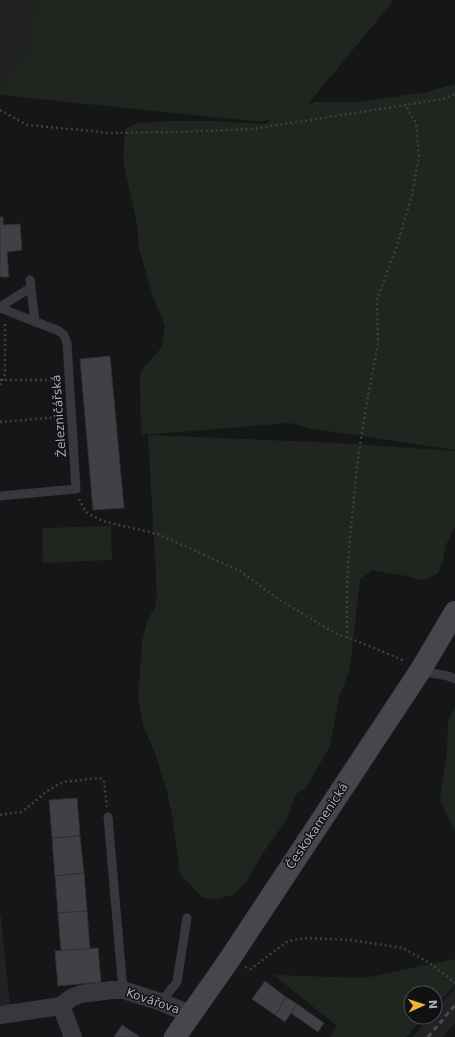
<svg xmlns="http://www.w3.org/2000/svg" width="455" height="1037" font-family="'DejaVu Sans',sans-serif">
<style>
.built{fill:#222225}
.green{fill:#1e261f}
.building{fill:#404145;stroke:#303034}
.lines{fill:none;stroke-linecap:round;stroke-linejoin:round}
.path{stroke:#3d3f44;stroke-width:2.5;stroke-dasharray:2 3;stroke-linecap:butt}
.lane{stroke:#37383d;stroke-width:9}
.street{stroke:#37383d;stroke-width:18}
.secondary{stroke:#45474d;stroke-width:22}
.rail{stroke:#4a4c52;stroke-width:3;stroke-dasharray:5 4;stroke-linecap:butt}
.labels{text-anchor:middle;dominant-baseline:central;stroke-width:3;stroke-linejoin:round;paint-order:stroke}
.street-label{font-size:12px;fill:#a8adb8;stroke:#111113}
</style>
<rect width="100%" height="100%" fill="#161618"/>
<g class="built">
<polygon points="0,0 37,0 26,54 0,89"/>
<polygon points="0,916 1,916 10,1005 0,1006"/>
<polygon points="455,987 455,1023 443,1037 413,1037 430,1017 435,1017 435,1011"/>
</g>
<g class="green">
<polygon points="37,0 394,0 308,104 315,102 360,102 426,92 455,84 455,450 314,429 289,423 141,435 140,372 162,347 165,325 154,300 139,249 137,224 123,161 125,129 137,123 172,121 211,121 265,124 272,119 261,122 0,95 0,89 26,54"/>
<polygon points="148,435 338,443 455,451 455,526 445,547 443,561 438,573 431,577 422,580 406,576 372,570 360,579 350,668 339,698 330,746 306,788 296,794 286,821 264,851 245,884 232,895 218,899 203,898 180,874 172,814 166,788 155,753 144,728 138,699 142,642 148,619 155,607 157,595"/>
<polygon points="111,526 112,560 43,563 42,528"/>
<polygon points="455,708 455,828 454,830 440,800 447,750 448,720"/>
<polygon points="455,959 455,985 435,1006 435,993 411,993 411,1017 425,1017 406,1037 330,1037 337,1026 274,975 364,978"/>
</g>
<g class="building">
<polygon points="0,217 3,217 3,225 20,224 22,250 7,252 9,277 0,277"/>
<polygon points="110,356 124,508 93,510 80,359"/>
<polygon points="77,798 80,836 52,838 49,800"/>
<polygon points="80,836 84,873 55,876 52,838"/>
<polygon points="84,873 87,911 58,913 55,876"/>
<polygon points="87,911 90,949 61,951 58,913"/>
<polygon points="98,948 101,982 58,986 55,951"/>
<polygon points="265,981 286,997 275,1015 252,999"/>
<polygon points="286,997 297,1004 285,1022 275,1015"/>
<polygon points="297,1004 324,1023 318,1032 291,1013"/>
<polygon points="122,1025 140,1037 114,1037"/>
</g>
<g class="lines">
<g class="path">
<polyline points="0,110 27,125 112,133 178,132 253,129 443,99 455,94"/>
<polyline points="0,380 59,380"/>
<polyline points="0,385 3,380 5,373 5,322"/>
<polyline points="0,422 59,417"/>
<polyline points="79,499 86,512 102,521 158,534 240,571 278,599 335,633 367,645 405,661"/>
<polyline points="347,638 347,579 350,536 357,467 365,412 378,344 377,299 397,246 412,195 419,156 416,123 405,105"/>
<polyline points="0,815 21,812 27,808 47,791 63,782 99,778 103,779 104,782 107,807"/>
<polyline points="245,967 251,969 288,941 307,938 350,940 403,948 431,964 455,983"/>
</g>
<g class="lane">
<polyline points="30,280 35,322"/>
<polyline points="0,307 30,288"/>
<polyline points="0,308 59,331 64,335 67,343 76,489 0,496"/>
<polyline points="420,671 448,676 455,679"/>
<polyline points="108,817 123,990"/>
<polyline points="161,1002 177,982 187,918"/>
</g>
<g class="street">
<polyline points="61,1006 73,1037"/>
<polyline points="0,1015 61,1006 71,998 81,994 112,990 123,990 161,1002 190,1014"/>
</g>
<polyline class="secondary" points="175,1037 227,963 420,671 455,612"/>
<polyline class="rail" points="428,1037 455,1005"/>
</g>
<g class="labels">
<g class="street-label">
<text transform="translate(59 416) rotate(-94)">Železničářská</text>
<text transform="translate(317 826) rotate(-56)">Českokamenická</text>
<text transform="translate(153 1001) rotate(19)">Kovářova</text>
</g>
</g>
<g transform="translate(423 1005) rotate(87)"><circle r="19" fill="#111113" stroke="#4d4f55"/>
<path d="M0-3L7 15L0 10L-7 15Z" fill="#f2b134"/>
<text y="-6" font-size="11" font-weight="bold" text-anchor="middle" fill="#a8adb8">N</text>
</g>
</svg>
